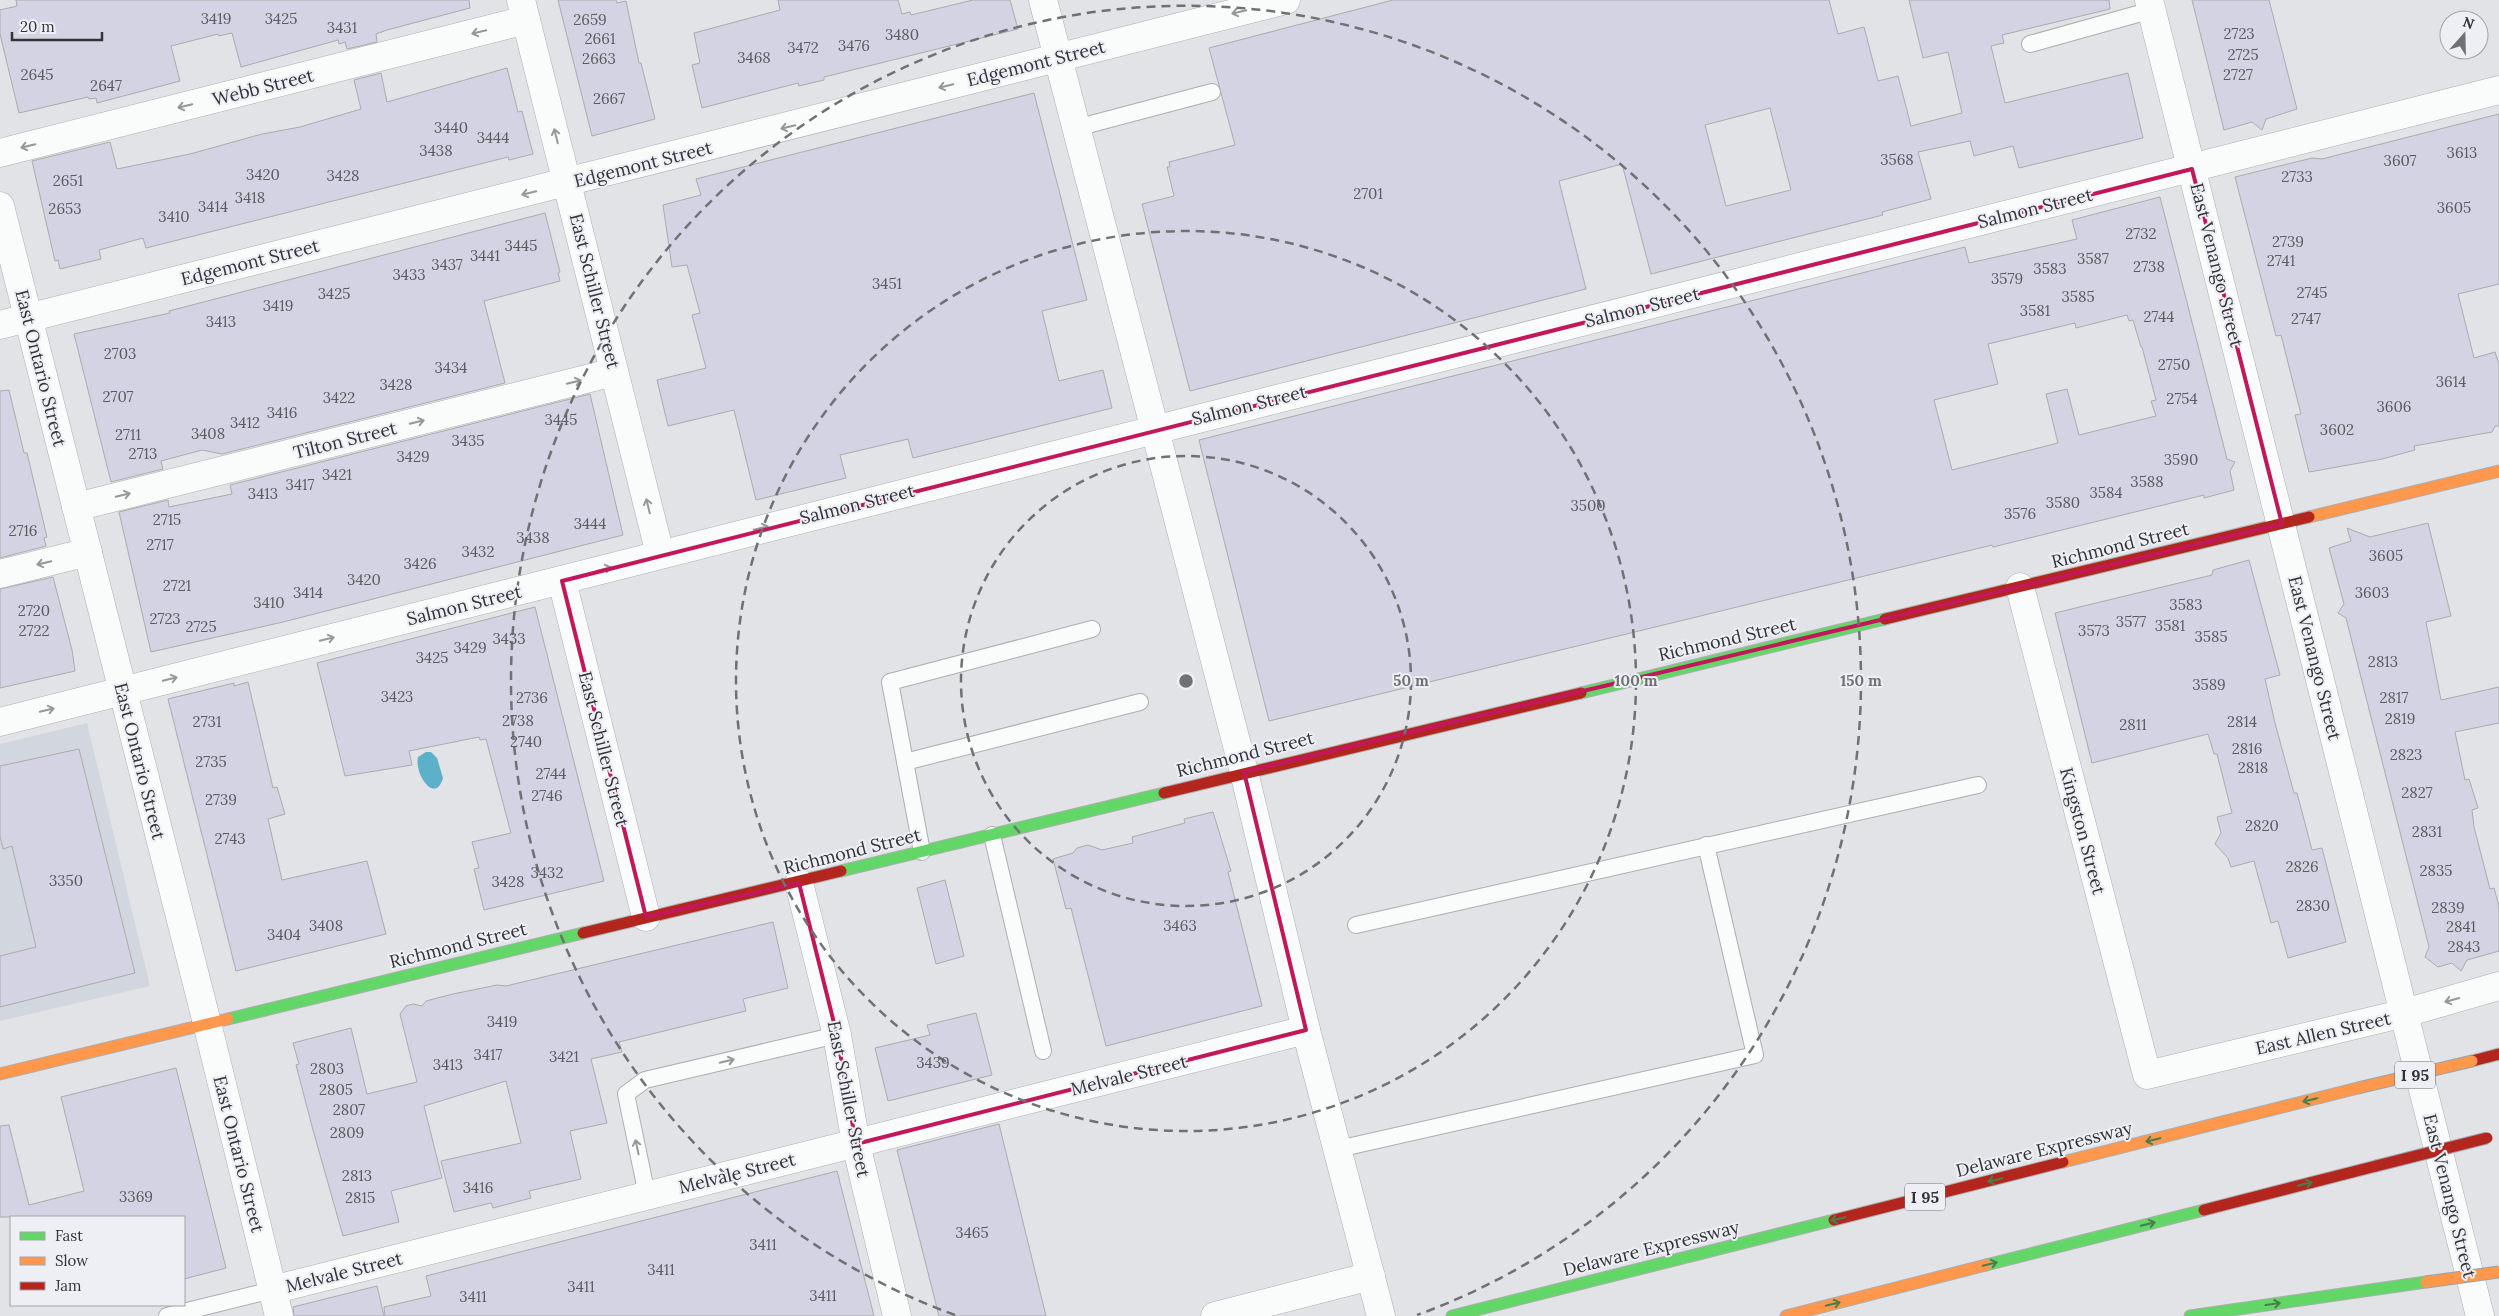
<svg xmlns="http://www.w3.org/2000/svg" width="2499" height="1316" font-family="Lora,serif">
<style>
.built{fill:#d2d6de}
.water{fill:#5cb0c7}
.building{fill:#d4d3e3;stroke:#aaabad;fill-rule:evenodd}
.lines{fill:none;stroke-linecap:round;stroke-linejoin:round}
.lane-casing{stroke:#adaeb0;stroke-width:18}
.street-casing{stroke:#adaeb0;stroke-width:29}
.fast-casing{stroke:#adaeb0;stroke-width:13}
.slow-casing{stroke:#adaeb0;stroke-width:13}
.jam-casing{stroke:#adaeb0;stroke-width:13}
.lane{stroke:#fafbfb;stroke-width:16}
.street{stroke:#fafbfb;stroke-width:28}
.fast{stroke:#63d668;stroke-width:11}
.slow{stroke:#ff974d;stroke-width:11}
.jam{stroke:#b3261e;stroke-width:11}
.slow-bridge-casing{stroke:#98a3ac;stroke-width:13;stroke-linecap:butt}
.jam-bridge-casing{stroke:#98a3ac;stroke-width:13;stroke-linecap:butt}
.slow-bridge{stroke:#ff974d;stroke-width:11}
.jam-bridge{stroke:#b3261e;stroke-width:11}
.oneway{stroke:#969898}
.oneway2{stroke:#497d4c}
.marked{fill:none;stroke:#c2185b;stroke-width:4;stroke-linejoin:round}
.ring{fill:none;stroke:#707174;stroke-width:2.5;stroke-dasharray:9 6}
.labels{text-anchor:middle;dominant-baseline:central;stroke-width:4;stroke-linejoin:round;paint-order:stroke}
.number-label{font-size:15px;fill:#5b5c61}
.shield{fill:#edeff5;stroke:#6b6c6f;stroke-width:1}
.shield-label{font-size:16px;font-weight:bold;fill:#333436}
.street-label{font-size:18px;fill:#333436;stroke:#edeff5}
.centre{fill:#707174;stroke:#edeff5;stroke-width:2.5}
.ring-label{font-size:15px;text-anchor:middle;font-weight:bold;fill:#707174;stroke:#edeff5;stroke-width:4;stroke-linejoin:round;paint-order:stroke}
</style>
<rect width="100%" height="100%" fill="#e1e3e6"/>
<polygon class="built" points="87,723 150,986 0,1021 0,744"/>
<path class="water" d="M426,752h5l6,6 6,20c-8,27 -29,-4 -25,-21z"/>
<g class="building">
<polygon points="16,0 469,0 470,8 387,30 376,34 377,42 347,49 345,42 339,44 338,40 241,67 232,33 219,36 218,34 171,46 180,81 97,103 96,98 89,99 88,97 19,113 0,34 0,10 17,6"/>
<polygon points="558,0 616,0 617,3 626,1 639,63 641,63 655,119 592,136"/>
<polygon points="778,0 898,0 902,14 910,12 911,15 973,0 1010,0 1018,29 824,77 824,80 799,86 798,83 702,108 692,65 700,63 694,33 780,10"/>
<path d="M1393,0h436l9,34 26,-7 14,54 20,-5 13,50 51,-13 -14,-61 -25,6 -14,-58h200l1,9 -108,26 2,8 -13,3 14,57 123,-30 15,65 -124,30 -6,-22 -39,10 -4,-15 -52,11 13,47 -49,13 1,3 -232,59 -29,-110 -63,17 27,108 -396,102 -48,-187 32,-8 -7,-29h3l-1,-5 66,-17 -26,-97zM1770,108l21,82 -65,16 -21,-81z"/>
<polygon points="2192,0 2269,0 2297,109 2266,119 2262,130 2252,122 2224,130"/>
<polygon points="507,68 518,112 522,111 533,154 509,160 508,157 146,248 143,238 99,250 101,259 60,269 58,260 55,261 32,161 110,142 117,169 190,154 262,134 300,127 361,109 354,80 381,73 387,102"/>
<polygon points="1034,93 1087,300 1042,311 1059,381 1103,370 1112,408 913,458 908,439 840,455 846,478 756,500 734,410 668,426 657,380 706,368 692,315 700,313 687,265 672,267 663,205 701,195 696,179"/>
<polygon points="2499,114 2499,284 2458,294 2474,358 2495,352 2499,364 2499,426 2495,426 2492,432 2414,446 2415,450 2382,459 2309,472 2295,415 2301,414 2281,335 2276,336 2235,177 2312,158 2322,159"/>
<path d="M2160,197l67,262 8,3 -5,9 4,19 -30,8v-3l-211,52 -1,-2 -723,176 -70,-281 766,-193 4,16 108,-24 -5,-19zM2127,315l2,6 4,-1 8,27h1l14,53 -5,1 5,15 -77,19 -12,-46 -21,5 12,49 -106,27 -18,-70 64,-16 -10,-40 87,-21 1,5z"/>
<polygon points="545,213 560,272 558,273 560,281 484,301 505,383 222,454 202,450 161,461 163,469 111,482 74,334 170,313 169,311"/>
<polygon points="9,390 24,453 27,453 47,537 44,538 46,546 0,558 0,391"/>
<polygon points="590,394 623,535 283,622 151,652 119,512 168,500 169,507 232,494 230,485"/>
<polygon points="2428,523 2451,616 2426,622 2441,700 2499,687 2499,723 2455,732 2465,780 2469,779 2478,808 2472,810 2474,827 2490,889 2494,888 2499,906 2499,951 2467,960 2461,971 2452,963 2438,967 2425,957 2429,947 2346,618 2338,613 2344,604 2329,548 2351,541 2347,528 2370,537"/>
<polygon points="2249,560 2280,675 2265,679 2275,723 2294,793 2297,793 2312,850 2322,848 2346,942 2288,958 2278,921 2271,923 2254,861 2231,867 2228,858 2215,844 2221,833 2217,817 2232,813 2217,754 2214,754 2208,734 2092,763 2055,613 2212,575 2213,570"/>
<polygon points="53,577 72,650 75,671 0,688 0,589"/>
<polygon points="535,607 604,881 484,910 474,869 479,868 472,842 511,833 486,739 480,740 479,737 409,751 412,765 345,776 317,663"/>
<polygon points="248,682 273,788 277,787 285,814 268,819 282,880 367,861 386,934 236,971 168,699 234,683 234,686"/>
<polygon points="79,749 135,973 0,1007 0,956 36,947 12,846 3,849 0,836 0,766"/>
<polygon points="1213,812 1231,871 1228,872 1262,1006 1106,1046 1071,908 1066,909 1053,859 1073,853 1077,848 1088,845 1102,850 1133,843 1132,837 1185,823 1184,819"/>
<polygon points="945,880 964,956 936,964 917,888"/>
<polygon points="773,922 788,988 743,999 746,1011 619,1042 622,1052 591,1059 607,1123 570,1131 581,1179 529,1191 531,1198 493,1208 491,1203 454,1212 441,1161 521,1143 506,1081 424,1106 442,1178 391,1191 399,1222 343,1236 313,1130 296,1065 299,1064 293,1043 351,1028 367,1094 417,1082 400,1014 406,1006 413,1004 422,1006 426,1001 453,994 497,985 506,986"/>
<polygon points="976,1013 992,1075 888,1101 875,1048 930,1035 927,1025"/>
<polygon points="176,1068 226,1268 184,1279 184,1217 0,1217 0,1126 9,1125 29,1205 84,1191 61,1097"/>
<polygon points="999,1124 1046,1316 939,1316 897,1150"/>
<polygon points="837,1171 874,1316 385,1316 384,1307 431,1296 426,1276"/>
<polygon points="377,1286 384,1316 294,1316 293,1307"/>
</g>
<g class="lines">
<defs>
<g id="lane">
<polyline points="2030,44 2152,10"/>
<polyline points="1076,128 1212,92"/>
<polyline points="905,762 1140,702"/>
<polyline points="992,835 1043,1051"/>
<polyline points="922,852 890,682 1092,629"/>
<polyline points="1356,925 1978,785"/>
<polyline points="1338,1149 1755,1055 1706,845"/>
<polyline points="647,1195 626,1094 645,1080 837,1035"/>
<polyline points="167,1316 272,1290"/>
</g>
<g id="street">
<polyline points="521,0 660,554"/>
<polyline points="1043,0 1244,772 1306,1030 1381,1316"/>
<polyline points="2149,0 2480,1316"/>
<polyline points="0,153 526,20"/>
<polyline points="0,206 207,1023 279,1316"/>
<polyline points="0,325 1286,0"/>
<polyline points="76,507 614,372"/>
<polyline points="0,574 88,552"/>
<polyline points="562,581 646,917"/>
<polyline points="2020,587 2147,1075 2405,1013 2499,986"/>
<polyline points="0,722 2499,90"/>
<polyline points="799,883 837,1035 856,1144 897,1316"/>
<polyline points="272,1290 1306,1030"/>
<polyline points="1215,1316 1371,1276"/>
</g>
<g id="fast">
<polyline points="1581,693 1885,619"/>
<polyline points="841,871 1164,793"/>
<polyline points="228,1019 583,933"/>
<polyline points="1986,1265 2204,1210"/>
<polyline points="1452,1316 1834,1220"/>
<polyline points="2190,1316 2426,1282"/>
</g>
<g id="slow">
<polyline points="2309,517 2499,471"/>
<polyline points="0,1074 228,1019"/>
<polyline points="2063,1162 2358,1088"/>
<polyline points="1786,1316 1986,1265"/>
</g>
<g id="jam">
<polyline points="1885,619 2309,517"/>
<polyline points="1164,793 1581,693"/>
<polyline points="583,933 841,871"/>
<polyline points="2472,1061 2499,1054"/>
<polyline points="2204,1210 2376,1166"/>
<polyline points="1834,1220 2063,1162"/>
</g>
</defs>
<use href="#lane" class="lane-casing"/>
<use href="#street" class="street-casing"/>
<use href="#fast" class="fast-casing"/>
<use href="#slow" class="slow-casing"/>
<use href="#jam" class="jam-casing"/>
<use href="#lane" class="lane"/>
<use href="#street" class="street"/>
<use href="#fast" class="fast"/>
<use href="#slow" class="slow"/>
<use href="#jam" class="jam"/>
<defs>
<g id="slow-bridge">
<polyline points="2358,1088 2472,1061"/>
<polyline points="2426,1282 2499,1272"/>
</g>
<polyline id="jam-bridge" points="2376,1166 2487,1138"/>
</defs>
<use href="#slow-bridge" class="slow-bridge-casing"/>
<use href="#jam-bridge" class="jam-bridge-casing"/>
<use href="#slow-bridge" class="slow-bridge"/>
<use href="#jam-bridge" class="jam-bridge"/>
</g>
<defs><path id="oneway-shaft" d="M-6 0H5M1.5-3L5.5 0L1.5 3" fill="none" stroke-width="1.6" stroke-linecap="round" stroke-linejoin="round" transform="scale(1.25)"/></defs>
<g class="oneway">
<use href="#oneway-shaft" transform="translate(1239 12) rotate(166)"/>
<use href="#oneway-shaft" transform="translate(479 32) rotate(166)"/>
<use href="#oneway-shaft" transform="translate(946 86) rotate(166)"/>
<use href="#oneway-shaft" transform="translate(185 106) rotate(166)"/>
<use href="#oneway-shaft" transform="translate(788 127) rotate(166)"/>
<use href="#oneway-shaft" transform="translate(556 136) rotate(-104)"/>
<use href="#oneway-shaft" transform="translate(28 146) rotate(166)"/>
<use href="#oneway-shaft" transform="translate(529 193) rotate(166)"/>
<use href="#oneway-shaft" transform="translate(574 382) rotate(-14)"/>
<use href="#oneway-shaft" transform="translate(417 422) rotate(-14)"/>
<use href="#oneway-shaft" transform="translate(123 495) rotate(-14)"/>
<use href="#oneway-shaft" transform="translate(648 506) rotate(-104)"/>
<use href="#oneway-shaft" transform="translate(761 528) rotate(-14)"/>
<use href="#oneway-shaft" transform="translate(44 563) rotate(166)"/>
<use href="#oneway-shaft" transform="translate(604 569) rotate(-15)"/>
<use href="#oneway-shaft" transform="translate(327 639) rotate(-14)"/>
<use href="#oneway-shaft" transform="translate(170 679) rotate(-14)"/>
<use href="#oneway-shaft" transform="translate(47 710) rotate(-14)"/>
<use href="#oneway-shaft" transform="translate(2452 1000) rotate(164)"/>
<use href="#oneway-shaft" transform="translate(727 1061) rotate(-13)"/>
<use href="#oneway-shaft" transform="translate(637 1147) rotate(-102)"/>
</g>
<g class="oneway2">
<use href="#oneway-shaft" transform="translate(2310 1100) rotate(166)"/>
<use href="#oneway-shaft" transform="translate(2153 1140) rotate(166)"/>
<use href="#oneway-shaft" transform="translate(1995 1180) rotate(166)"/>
<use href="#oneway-shaft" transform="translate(2305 1184) rotate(-14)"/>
<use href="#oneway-shaft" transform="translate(1838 1219) rotate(166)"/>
<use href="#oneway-shaft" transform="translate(2148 1224) rotate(-14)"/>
<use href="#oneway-shaft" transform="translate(1990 1264) rotate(-14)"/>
<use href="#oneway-shaft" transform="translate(1833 1304) rotate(-14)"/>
<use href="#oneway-shaft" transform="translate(2273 1304) rotate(-8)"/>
</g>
<path class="marked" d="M2192,169l90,355 -1038,248 62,258 -450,114 -19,-109 -38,-152 -153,34 -84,-336z"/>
<g class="ring">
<circle cx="1186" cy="681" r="225"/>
<circle cx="1186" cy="681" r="450"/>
<path d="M955 1315A675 675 0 1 1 1417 1315"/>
</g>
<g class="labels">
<g class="number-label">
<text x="216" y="18">3419</text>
<text x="281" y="18">3425</text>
<text x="590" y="19">2659</text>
<text x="342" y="27">3431</text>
<text x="2239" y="33">2723</text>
<text x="902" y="34">3480</text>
<text x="600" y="38">2661</text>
<text x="854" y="45">3476</text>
<text x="803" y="47">3472</text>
<text x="2243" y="54">2725</text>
<text x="754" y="57">3468</text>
<text x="599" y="58">2663</text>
<text x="37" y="74">2645</text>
<text x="2238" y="74">2727</text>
<text x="106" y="85">2647</text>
<text x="609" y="98">2667</text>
<text x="451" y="127">3440</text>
<text x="493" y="137">3444</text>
<text x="436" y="150">3438</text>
<text x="2462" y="152">3613</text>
<text x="1897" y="159">3568</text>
<text x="2400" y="160">3607</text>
<text x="263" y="174">3420</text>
<text x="343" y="175">3428</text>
<text x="2297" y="176">2733</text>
<text x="68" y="180">2651</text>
<text x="1368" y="193">2701</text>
<text x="250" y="197">3418</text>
<text x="213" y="206">3414</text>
<text x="2454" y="207">3605</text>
<text x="65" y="208">2653</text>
<text x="174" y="216">3410</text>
<text x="2141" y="233">2732</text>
<text x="2288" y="241">2739</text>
<text x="521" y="245">3445</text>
<text x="485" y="255">3441</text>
<text x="2093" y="258">3587</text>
<text x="2281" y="260">2741</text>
<text x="447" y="264">3437</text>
<text x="2149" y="266">2738</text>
<text x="2050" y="268">3583</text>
<text x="409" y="274">3433</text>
<text x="2007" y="278">3579</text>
<text x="887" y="283">3451</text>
<text x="2312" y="292">2745</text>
<text x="334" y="293">3425</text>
<text x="2078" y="296">3585</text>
<text x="278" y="305">3419</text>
<text x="2035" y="310">3581</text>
<text x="2159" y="316">2744</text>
<text x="2306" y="318">2747</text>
<text x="221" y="321">3413</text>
<text x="120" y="353">2703</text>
<text x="2174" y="364">2750</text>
<text x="451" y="367">3434</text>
<text x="2451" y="381">3614</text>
<text x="396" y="384">3428</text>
<text x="118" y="396">2707</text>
<text x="339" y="397">3422</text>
<text x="2182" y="398">2754</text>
<text x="2394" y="406">3606</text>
<text x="282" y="412">3416</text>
<text x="561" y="419">3445</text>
<text x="245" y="422">3412</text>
<text x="2337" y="429">3602</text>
<text x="208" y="433">3408</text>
<text x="128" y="434">2711</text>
<text x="468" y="440">3435</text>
<text x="143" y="453">2713</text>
<text x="413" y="456">3429</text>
<text x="2181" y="459">3590</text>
<text x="337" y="474">3421</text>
<text x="2147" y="481">3588</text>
<text x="300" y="484">3417</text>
<text x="2106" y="492">3584</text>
<text x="263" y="493">3413</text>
<text x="2063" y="502">3580</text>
<text x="1588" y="505">3500</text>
<text x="2020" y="513">3576</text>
<text x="167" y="519">2715</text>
<text x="590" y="523">3444</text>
<text x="23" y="530">2716</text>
<text x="533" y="537">3438</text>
<text x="160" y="544">2717</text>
<text x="478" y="551">3432</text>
<text x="2386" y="555">3605</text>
<text x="420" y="563">3426</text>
<text x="364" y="579">3420</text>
<text x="177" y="585">2721</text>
<text x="308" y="592">3414</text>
<text x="2372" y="592">3603</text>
<text x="269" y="602">3410</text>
<text x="2186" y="604">3583</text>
<text x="34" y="610">2720</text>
<text x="165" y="618">2723</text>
<text x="2131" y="621">3577</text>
<text x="2170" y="625">3581</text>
<text x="201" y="626">2725</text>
<text x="34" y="630">2722</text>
<text x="2094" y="630">3573</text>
<text x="2211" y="636">3585</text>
<text x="509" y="638">3433</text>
<text x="470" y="647">3429</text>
<text x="432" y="657">3425</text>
<text x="2383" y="661">2813</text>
<text x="2209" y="684">3589</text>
<text x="397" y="696">3423</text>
<text x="532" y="697">2736</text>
<text x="2394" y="697">2817</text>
<text x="2400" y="718">2819</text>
<text x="518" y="720">2738</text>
<text x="207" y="721">2731</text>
<text x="2242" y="721">2814</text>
<text x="2133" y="724">2811</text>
<text x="526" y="741">2740</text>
<text x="2247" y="748">2816</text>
<text x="2406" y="754">2823</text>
<text x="211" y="761">2735</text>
<text x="2253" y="767">2818</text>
<text x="551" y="773">2744</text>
<text x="2417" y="792">2827</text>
<text x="547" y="795">2746</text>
<text x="221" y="799">2739</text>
<text x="2262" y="825">2820</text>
<text x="2427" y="831">2831</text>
<text x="230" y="838">2743</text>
<text x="2302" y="866">2826</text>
<text x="2436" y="870">2835</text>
<text x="547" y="872">3432</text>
<text x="66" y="880">3350</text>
<text x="508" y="881">3428</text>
<text x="2313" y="905">2830</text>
<text x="2448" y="907">2839</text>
<text x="326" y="925">3408</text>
<text x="1180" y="925">3463</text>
<text x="2461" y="926">2841</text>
<text x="284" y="934">3404</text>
<text x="2464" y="946">2843</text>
<text x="502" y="1021">3419</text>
<text x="488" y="1054">3417</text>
<text x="564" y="1056">3421</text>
<text x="933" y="1062">3439</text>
<text x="448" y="1064">3413</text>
<text x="327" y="1068">2803</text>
<text x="336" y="1089">2805</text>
<text x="349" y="1109">2807</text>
<text x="347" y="1132">2809</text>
<text x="357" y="1175">2813</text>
<text x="478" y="1187">3416</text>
<text x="136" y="1196">3369</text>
<text x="360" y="1197">2815</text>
<text x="972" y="1232">3465</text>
<text x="763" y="1244">3411</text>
<text x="661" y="1269">3411</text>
<text x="581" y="1286">3411</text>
<text x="823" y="1295">3411</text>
<text x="473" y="1296">3411</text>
</g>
<g class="shield">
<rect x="2395" y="1061.5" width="40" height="27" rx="4"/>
<rect x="1905" y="1183.5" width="40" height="27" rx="4"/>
</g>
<g class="shield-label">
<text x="2415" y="1075">I 95</text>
<text x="1925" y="1197">I 95</text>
</g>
<g class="street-label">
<text transform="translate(1036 63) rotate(-14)">Edgemont Street</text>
<text transform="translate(263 87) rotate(-14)">Webb Street</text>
<text transform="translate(643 164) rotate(-14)">Edgemont Street</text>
<text transform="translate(2035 208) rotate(-14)">Salmon Street</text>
<text transform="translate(250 262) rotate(-14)">Edgemont Street</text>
<text transform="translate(2217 265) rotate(76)">East Venango Street</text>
<text transform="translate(595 291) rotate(76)">East Schiller Street</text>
<text transform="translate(1642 307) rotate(-14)">Salmon Street</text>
<text transform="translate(41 368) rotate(76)">East Ontario Street</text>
<text transform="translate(1249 405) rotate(-14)">Salmon Street</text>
<text transform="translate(345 440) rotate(-14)">Tilton Street</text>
<text transform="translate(857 504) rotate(-14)">Salmon Street</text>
<text transform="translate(2120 545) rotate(-14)">Richmond Street</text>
<text transform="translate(464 605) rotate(-14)">Salmon Street</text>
<text transform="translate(1727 639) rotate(-13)">Richmond Street</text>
<text transform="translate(2315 658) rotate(76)">East Venango Street</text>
<text transform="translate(604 749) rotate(76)">East Schiller Street</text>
<text transform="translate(1245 754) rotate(-14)">Richmond Street</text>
<text transform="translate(140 761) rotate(76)">East Ontario Street</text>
<text transform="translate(2083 831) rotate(75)">Kingston Street</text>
<text transform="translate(852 851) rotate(-14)">Richmond Street</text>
<text transform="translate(458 945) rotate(-14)">Richmond Street</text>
<text transform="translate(2323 1033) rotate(-13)">East Allen Street</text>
<text transform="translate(1129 1075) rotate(-14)">Melvale Street</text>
<text transform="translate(849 1099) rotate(79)">East Schiller Street</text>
<text transform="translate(2044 1149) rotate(-14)">Delaware Expressway</text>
<text transform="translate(239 1154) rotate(76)">East Ontario Street</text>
<text transform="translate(737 1173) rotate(-14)">Melvale Street</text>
<text transform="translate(2450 1196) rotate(76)">East Venango Street</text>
<text transform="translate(1651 1248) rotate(-14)">Delaware Expressway</text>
<text transform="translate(344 1272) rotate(-14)">Melvale Street</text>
</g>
</g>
<circle cx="1186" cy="681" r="8" class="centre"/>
<g class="ring-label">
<text x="1411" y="686">50 m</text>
<text x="1636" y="686">100 m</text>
<text x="1861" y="686">150 m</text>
</g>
<rect x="10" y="1216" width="175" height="90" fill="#edeff5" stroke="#a3a4a9"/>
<rect x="20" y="1232" width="25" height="8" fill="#63d668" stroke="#a3a4a9"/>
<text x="55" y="1241" font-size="15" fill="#333436">Fast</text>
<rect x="20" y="1257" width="25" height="8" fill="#ff974d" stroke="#a3a4a9"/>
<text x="55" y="1266" font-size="15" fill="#333436">Slow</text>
<rect x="20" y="1282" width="25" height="8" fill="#b3261e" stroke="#a3a4a9"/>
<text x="55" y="1291" font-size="15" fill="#333436">Jam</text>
<g transform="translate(2464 35) rotate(20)"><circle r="24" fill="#edeff5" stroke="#a3a4a9"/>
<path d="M0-4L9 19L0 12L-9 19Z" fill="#707174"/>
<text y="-8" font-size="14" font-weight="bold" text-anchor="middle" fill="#333436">N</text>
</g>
<path d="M12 32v8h90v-8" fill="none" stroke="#333436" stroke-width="2.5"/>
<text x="20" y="32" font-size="15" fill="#333436" stroke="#edeff5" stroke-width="4" paint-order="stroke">20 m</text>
</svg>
